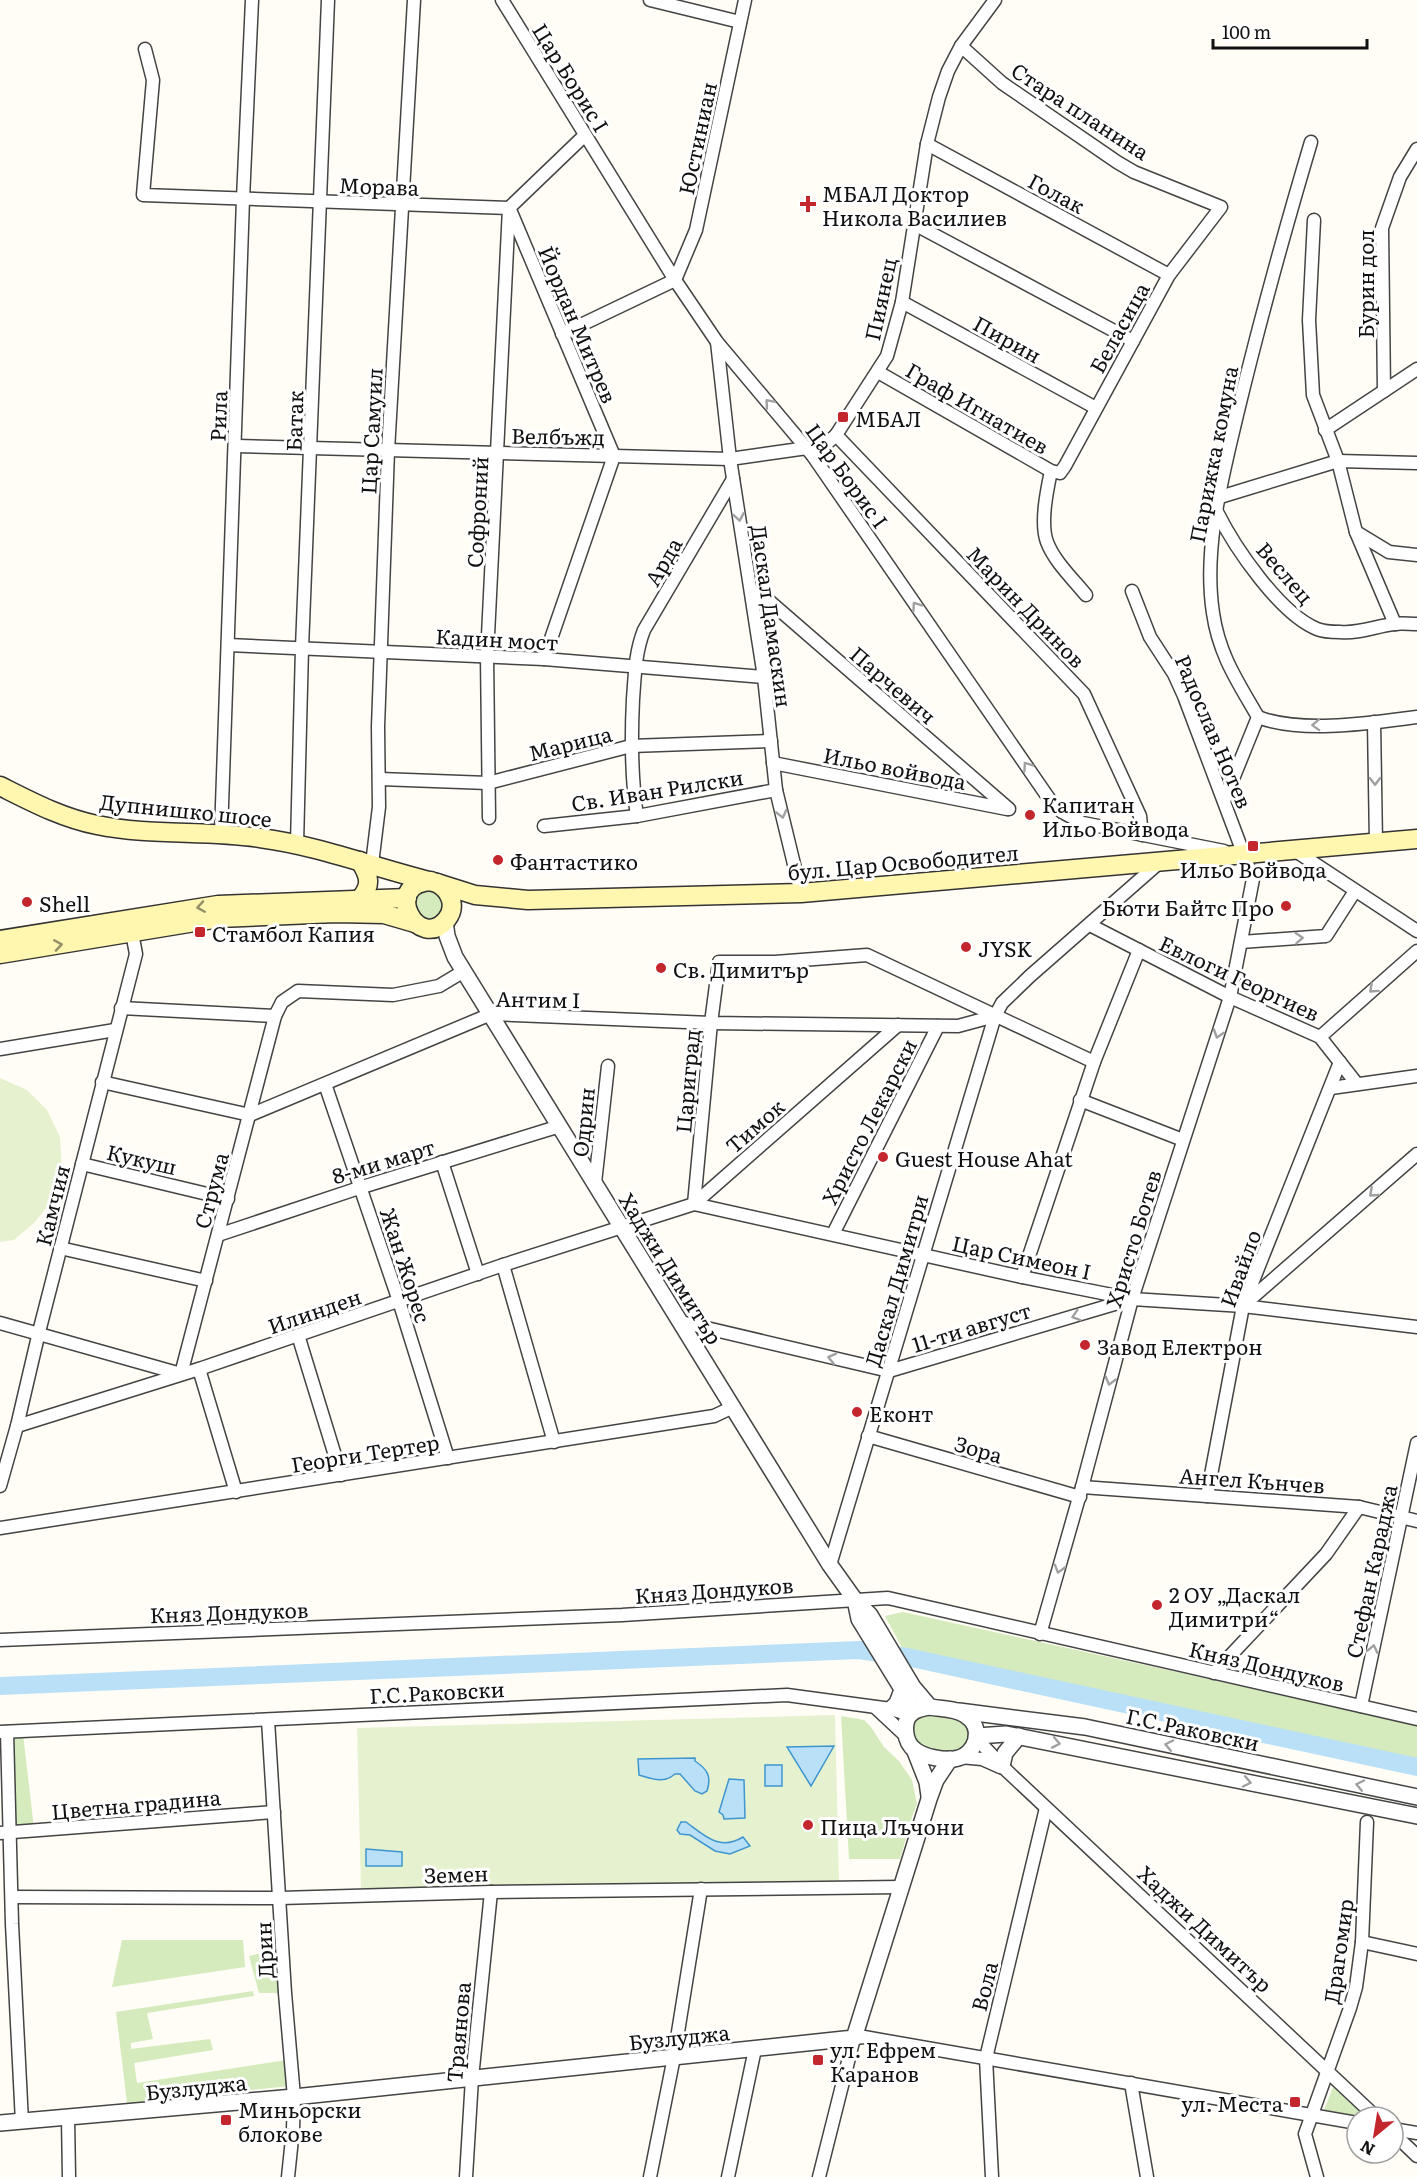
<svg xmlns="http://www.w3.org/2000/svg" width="1417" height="2177" font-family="Literata,serif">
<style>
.green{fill:#d5ebbd}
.pitch{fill:#e6f2cf}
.water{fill:#b9e0f7;stroke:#3f96cf;stroke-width:1.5}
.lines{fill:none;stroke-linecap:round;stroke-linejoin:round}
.river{stroke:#b9e0f7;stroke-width:18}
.minor-casing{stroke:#444;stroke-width:15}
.tertiary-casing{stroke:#444;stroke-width:18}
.secondary-casing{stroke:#333;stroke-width:21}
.minor{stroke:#fff;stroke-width:12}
.tertiary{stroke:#fff;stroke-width:15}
.secondary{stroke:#fff6b0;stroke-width:18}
.oneway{stroke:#a0a0a0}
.oneway2{stroke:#948f68}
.poi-dot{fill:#c4262e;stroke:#fff;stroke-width:2}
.labels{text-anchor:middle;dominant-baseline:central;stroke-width:6;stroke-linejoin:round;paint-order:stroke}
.street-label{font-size:21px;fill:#111;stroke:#fff}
.poi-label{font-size:21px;fill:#111;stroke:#fff;text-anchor:start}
</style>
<rect width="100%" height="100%" fill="#fffdf5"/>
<g class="green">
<path d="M432,888l12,11c-1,19 -9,23 -27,16l-3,-20z"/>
<polygon points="903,1612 1417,1725 1417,1767 907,1657 885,1616"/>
<path d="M930,1714c19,3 34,0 40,22 -8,18 -26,18 -42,12 -3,-2 -7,-2 -9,-4 -7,-6 -6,-16 -5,-23l7,-5z"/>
<polygon points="841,1716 864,1720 871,1727 884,1747 899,1761 912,1780 917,1804 912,1817 900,1859 849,1859"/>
<polygon points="23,1734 34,1828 16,1830 10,1735"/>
<polygon points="122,1940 243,1940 245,1967 112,1987"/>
<polygon points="278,1949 285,1993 259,1993 249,1956"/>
<polygon points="253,1991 254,1996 147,2013 153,2039 131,2043 131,2049 210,2039 213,2050 134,2063 137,2083 287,2060 290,2086 143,2101 145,2108 128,2111 116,2012"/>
<polygon points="1333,2087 1360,2112 1359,2116 1324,2110"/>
</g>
<g class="pitch">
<polygon points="0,1078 27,1090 47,1110 60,1137 62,1172 53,1199 35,1222 14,1240 0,1242"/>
<polygon points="835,1715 839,1881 361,1891 357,1728"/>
</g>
<g class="water">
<polygon points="834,1746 811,1786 787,1747"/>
<path d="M695,1758v3c12,8 17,15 12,30l-5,3 -7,-3 -15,-17h-5c-11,10 -23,5 -36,1l-1,-16z"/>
<rect x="765" y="1765" width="17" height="21"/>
<polygon points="729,1779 744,1780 745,1818 724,1819 723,1815 719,1812"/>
<path d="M681,1822h5c20,15 34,29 57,15l7,9 -20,8 -15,-3 -25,-16 -10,-1 -3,-4z"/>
<polygon points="366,1849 402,1852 402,1866 366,1866"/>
</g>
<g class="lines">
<polyline class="river" points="0,1686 859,1650 907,1657 1417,1767"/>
<defs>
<g id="minor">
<polyline points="502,0 675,280 717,342 813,456 1052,803 1062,812 1083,823 1224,851"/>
<polyline points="650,0 740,22"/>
<polyline points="145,49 153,80 143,195 509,208 585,135"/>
<polyline points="927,144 1169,275"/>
<polyline points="511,212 614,456 544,659"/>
<polyline points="1314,220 1309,320 1313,395 1338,461 1356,532 1395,624"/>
<polyline points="914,224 1133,341"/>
<polyline points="902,302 1096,408"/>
<polyline points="562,334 675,280 696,230 745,0"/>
<polyline points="717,342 730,459 764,677 776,790 801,893"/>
<polyline points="878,372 1051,471 1060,473 1065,466 1169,275 1221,207 1134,172 1117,162 1002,83 961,46"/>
<polyline points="1384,391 1382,228 1400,177 1417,149"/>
<polyline points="1325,430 1417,369"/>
<polyline points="836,435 1084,694 1140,816 1142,835"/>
<polyline points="236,446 730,459 807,448"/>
<polyline points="813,456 836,435 887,356 902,302 927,144 939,97 948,71 961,46 995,0"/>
<path d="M1051,471c-4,19 -11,52 -4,71 7,19 26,37 39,53"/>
<polyline points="1220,497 1338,461 1417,463"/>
<path d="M1217,512c18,36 63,102 100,117 7,3 16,3 23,3 19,2 36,-6 54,-8 7,-1 16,0 23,0"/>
<polyline points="1356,532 1389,552 1417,555"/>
<polyline points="752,592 768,600 1009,809"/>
<polyline points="228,645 544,659 764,677"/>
<path d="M1258,717c43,17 113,6 159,0"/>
<polyline points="1374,722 1376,843"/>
<polyline points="773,763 1007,809"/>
<polyline points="380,779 488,783 631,746 771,741"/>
<path d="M1224,801l34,-84c-20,-35 -39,-62 -45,-104 -10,-65 9,-134 24,-198 22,-91 47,-182 74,-273"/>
<path d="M637,816c-6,-40 -6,-77 -4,-117 2,-25 2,-46 11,-69l89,-151"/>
<polyline points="489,818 487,656 509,208"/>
<polyline points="544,826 637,816 776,790"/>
<polyline points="221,834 243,199 252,0"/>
<polyline points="297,844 302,648 328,0"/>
<polyline points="1294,850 1417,931"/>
<polyline points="372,864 379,807 378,727 388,451 414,0"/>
<polyline points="1090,925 1230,997 1320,1037 1357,1084"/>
<polyline points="1241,942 1326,936 1355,891"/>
<polyline points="121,1008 275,1016 282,1002 298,991 393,995 439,986 464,971"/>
<polyline points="1320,1037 1417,951"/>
<polyline points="0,1049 115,1030"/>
<polyline points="1094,1062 867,955 775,962 719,962 711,1023 694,1204 1022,1277 1132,1299 1243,1306 1417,1327"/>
<polyline points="102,1082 250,1115 491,1014 711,1023 958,1026 995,1016"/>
<polyline points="325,1084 399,1301 448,1458"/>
<polyline points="1331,1088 1417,1076"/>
<polyline points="1080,1100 1183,1140"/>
<polyline points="442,1162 478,1274"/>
<polyline points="82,1164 228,1199"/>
<polyline points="595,1183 608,1066"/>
<polyline points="833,1234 938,1026"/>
<polyline points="218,1235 362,1187 560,1126"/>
<polyline points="60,1248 206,1281"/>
<polyline points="503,1265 554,1442"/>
<polyline points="1022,1277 1094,1062 1139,950"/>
<polyline points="1246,1303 1417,1154"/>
<polyline points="681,1322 889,1371 1128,1300"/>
<polyline points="0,1323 181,1374 275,1016"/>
<polyline points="298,1335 341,1475"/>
<polyline points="199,1369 236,1492"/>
<polyline points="17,1426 199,1369 503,1265 694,1204 898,1025"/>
<polyline points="868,1436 1080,1497"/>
<polyline points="0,1486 17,1426 39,1332 136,954 132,933"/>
<polyline points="1082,1487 1359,1507 1417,1521"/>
<polyline points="1207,1496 1243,1306 1340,1062"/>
<polyline points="0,1528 714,1416 733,1407"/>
<polyline points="830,1565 995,1016 1002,1003 1030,976 1160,862"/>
<polyline points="1040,1634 1082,1487 1132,1299 1230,997 1253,879 1184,696 1174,674 1150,637 1132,591"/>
<polyline points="0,1640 622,1615 888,1598 1417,1719"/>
<polyline points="1214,1673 1326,1554 1359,1507"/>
<polyline points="1361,1706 1417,1443"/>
<polyline points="876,1708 907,1737"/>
<polyline points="268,1720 285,1993 294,2097 293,2129 288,2177"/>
<polyline points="0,1732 787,1695 891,1709 910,1715"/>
<polyline points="7,1732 12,1924 22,2122"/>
<polyline points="977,1739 1006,1770 1376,2117"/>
<polyline points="960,1757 982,1759 1000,1767"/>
<polyline points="0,1833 274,1812"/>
<polyline points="12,1897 280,1898 491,1892 901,1887"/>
<polyline points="1362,1942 1417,1954"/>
<polyline points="1131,2083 1147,2177"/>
<polyline points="68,2118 69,2177"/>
<polyline points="1393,2129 1417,2133"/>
<polyline points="1393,2133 1417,2156"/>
<polyline points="466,2177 472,2078 491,1892"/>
<polyline points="650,2177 674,2057 701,1889"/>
<polyline points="728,2177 755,2049"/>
<polyline points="819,2177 854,2038 864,2037 1357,2123"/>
<polyline points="992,2177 986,2058 1046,1808"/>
<polyline points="1317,2177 1305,2134 1350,2008 1356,1987 1362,1942 1367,1822"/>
</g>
<g id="tertiary">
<polyline points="445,921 447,936 455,957 830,1565 855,1600 870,1615 913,1687 930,1707"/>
<polyline points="855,1600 859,1619 907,1697 912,1713"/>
<path d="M930,1707c11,2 25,1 35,8 20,12 12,41 -11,44 -12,1 -30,-2 -39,-9 -11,-8 -13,-29 -3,-37 5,-4 12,-5 18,-6z"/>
<polyline points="891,1709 897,1703 902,1690"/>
<polyline points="959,1711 1085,1727 1417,1797"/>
<polyline points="977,1736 1006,1734 1417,1816"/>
<polyline points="914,1749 927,1782 929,1796"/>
<polyline points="1002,1766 1005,1753 1019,1736"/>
<polyline points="0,2123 294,2097 854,2038 929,1799 936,1780 950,1759"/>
</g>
<g id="secondary">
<path d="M0,786c32,16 62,32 97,39 53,11 109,5 163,13 61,8 118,31 177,45 13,7 20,23 10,36 -28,35 -67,-35 -16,-38"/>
<polyline points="437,883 475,895 528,900 801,893 1417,839"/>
<path d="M359,900c13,-14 11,-23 1,-39"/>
<polyline points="0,940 218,905 407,898"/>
<polyline points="0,954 219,918 336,913 384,914 415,923"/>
</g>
</defs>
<use href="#minor" class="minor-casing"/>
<use href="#tertiary" class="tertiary-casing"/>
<use href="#secondary" class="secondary-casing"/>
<use href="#minor" class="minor"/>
<use href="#tertiary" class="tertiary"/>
<use href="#secondary" class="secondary"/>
</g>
<defs><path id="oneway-chevron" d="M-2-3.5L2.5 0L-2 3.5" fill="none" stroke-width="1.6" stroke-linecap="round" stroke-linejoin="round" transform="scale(1.5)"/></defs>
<g class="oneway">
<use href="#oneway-chevron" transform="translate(769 403) rotate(-130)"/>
<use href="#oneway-chevron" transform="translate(739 517) rotate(80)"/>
<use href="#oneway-chevron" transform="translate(916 606) rotate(-125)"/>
<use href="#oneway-chevron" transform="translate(1316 725) rotate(178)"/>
<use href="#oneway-chevron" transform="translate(1027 766) rotate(-125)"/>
<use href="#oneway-chevron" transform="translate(1375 781) rotate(89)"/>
<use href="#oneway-chevron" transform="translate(782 814) rotate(76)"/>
<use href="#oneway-chevron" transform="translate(1299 938) rotate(-4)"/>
<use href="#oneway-chevron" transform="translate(1373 989) rotate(138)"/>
<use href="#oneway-chevron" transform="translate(1218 1034) rotate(108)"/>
<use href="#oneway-chevron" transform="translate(1373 1193) rotate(139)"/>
<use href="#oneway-chevron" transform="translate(1076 1316) rotate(163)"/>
<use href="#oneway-chevron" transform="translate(832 1358) rotate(-167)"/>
<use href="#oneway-chevron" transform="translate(1110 1381) rotate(105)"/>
<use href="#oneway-chevron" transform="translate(1059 1569) rotate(106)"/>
<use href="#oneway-chevron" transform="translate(1373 1649) rotate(-78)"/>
<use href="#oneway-chevron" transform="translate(1056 1743) rotate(11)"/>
<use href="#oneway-chevron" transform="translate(1169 1745) rotate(-168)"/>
<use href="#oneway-chevron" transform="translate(1247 1782) rotate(12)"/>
<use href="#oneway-chevron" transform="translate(1360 1785) rotate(-168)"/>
</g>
<g class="oneway2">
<use href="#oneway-chevron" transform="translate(201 907) rotate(171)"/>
<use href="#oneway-chevron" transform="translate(58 945) rotate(-9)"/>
</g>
<g class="poi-dot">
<path d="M805 195h6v6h6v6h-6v6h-6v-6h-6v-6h6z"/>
<rect x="837" y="411" width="12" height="12" rx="3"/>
<circle cx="1030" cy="815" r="6"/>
<rect x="1247" y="840" width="12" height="12" rx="3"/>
<circle cx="498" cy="860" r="6"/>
<circle cx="27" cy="902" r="6"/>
<circle cx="1286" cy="906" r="6"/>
<rect x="194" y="926" width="12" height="12" rx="3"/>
<circle cx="966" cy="947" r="6"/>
<circle cx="661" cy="968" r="6"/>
<circle cx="883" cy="1157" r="6"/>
<circle cx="1085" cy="1345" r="6"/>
<circle cx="857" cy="1412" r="6"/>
<circle cx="1157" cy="1605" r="6"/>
<circle cx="808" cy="1825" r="6"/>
<rect x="812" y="2054" width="12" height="12" rx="3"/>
<rect x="1289" y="2096" width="12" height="12" rx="3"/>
<rect x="220" y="2114" width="12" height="12" rx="3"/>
</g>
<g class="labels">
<g class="street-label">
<text transform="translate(572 77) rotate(58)">Цар Борис I</text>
<text transform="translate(1081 110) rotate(33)">Стара планина</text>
<text transform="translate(696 138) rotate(-78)">Юстиниан</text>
<text transform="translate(379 185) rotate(2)">Морава</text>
<text transform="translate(1057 192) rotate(28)">Голак</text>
<text transform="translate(1364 284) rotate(-90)">Бурин дол</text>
<text transform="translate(879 299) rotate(-78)">Пиянец</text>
<text transform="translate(579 324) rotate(67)">Йордан Митрев</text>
<text transform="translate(1118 327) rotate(-61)">Беласица</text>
<text transform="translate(1008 338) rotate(29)">Пирин</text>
<text transform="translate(978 407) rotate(30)">Граф Игнатиев</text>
<text transform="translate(217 416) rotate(-88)">Рила</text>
<text transform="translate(293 421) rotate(-88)">Батак</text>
<text transform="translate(370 431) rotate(-87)">Цар Самуил</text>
<text transform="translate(558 435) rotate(1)">Велбъжд</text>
<text transform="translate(1212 454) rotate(-79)">Парижка комуна</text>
<text transform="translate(848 475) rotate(54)">Цар Борис I</text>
<text transform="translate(476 512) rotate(-87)">Софроний</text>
<text transform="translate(662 561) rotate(-60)">Арда</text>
<text transform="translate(1286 572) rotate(49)">Веслец</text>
<text transform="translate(1027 606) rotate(46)">Марин Дринов</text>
<text transform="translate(773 616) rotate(82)">Даскал Дамаскин</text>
<text transform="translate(497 638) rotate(3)">Кадин мост</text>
<text transform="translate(894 684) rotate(41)">Парчевич</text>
<text transform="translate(1215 731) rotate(67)">Радослав Нотев</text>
<text transform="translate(570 742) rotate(-14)">Марица</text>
<text transform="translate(895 767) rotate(11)">Ильо войвода</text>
<text transform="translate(657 789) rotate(-9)">Св. Иван Рилски</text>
<text transform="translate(186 809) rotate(6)">Дупнишко шосе</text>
<text transform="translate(903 861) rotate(-5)">бул. Цар Освободител</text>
<text transform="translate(1240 977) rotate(25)">Евлоги Георгиев</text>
<text transform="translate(538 998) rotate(1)">Антим I</text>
<text transform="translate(686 1081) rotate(-85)">Цариград</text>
<text transform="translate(868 1121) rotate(-63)">Христо Лекарски</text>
<text transform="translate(582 1122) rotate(-84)">Одрин</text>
<text transform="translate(754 1125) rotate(-41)">Тимок</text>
<text transform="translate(142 1158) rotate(13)">Кукуш</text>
<text transform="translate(383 1160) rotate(-17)">8-ми март</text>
<text transform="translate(210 1190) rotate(-75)">Струма</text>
<text transform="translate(51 1205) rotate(-76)">Камчия</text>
<text transform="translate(1132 1238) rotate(-73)">Христо Ботев</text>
<text transform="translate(1022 1256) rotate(12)">Цар Симеон I</text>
<text transform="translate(407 1265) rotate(72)">Жан Жорес</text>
<text transform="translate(672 1268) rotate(58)">Хаджи Димитър</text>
<text transform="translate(1239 1268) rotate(-70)">Ивайло</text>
<text transform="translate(895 1280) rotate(-74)">Даскал Димитри</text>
<text transform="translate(314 1310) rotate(-19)">Илинден</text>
<text transform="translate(971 1326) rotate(-17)">11-ти август</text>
<text transform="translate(979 1448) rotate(16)">Зора</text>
<text transform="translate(365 1452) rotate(-9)">Георги Тертер</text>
<text transform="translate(1252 1479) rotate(4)">Ангел Кънчев</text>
<text transform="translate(1370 1571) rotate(-78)">Стефан Караджа</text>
<text transform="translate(714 1589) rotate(-4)">Княз Дондуков</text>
<text transform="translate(229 1611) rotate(-2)">Княз Дондуков</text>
<text transform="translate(1267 1665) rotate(13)">Княз Дондуков</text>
<text transform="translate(437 1691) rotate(-3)">Г.С.Раковски</text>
<text transform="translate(1193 1728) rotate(12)">Г.С.Раковски</text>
<text transform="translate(136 1803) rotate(-5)">Цветна градина</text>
<text transform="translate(456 1873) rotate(-2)">Земен</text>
<text transform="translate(1206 1928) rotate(43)">Хаджи Димитър</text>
<text transform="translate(263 1950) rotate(-93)">Дрин</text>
<text transform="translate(1337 1951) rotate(-82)">Драгомир</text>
<text transform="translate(983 1986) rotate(-76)">Вола</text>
<text transform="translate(457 2032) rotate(-85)">Траянова</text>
<text transform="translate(679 2036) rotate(-6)">Бузлуджа</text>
<text transform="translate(196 2086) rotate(-6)">Бузлуджа</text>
</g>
<g class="poi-label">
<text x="822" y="192">МБАЛ Доктор<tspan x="822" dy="24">Никола Василиев</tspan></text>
<text x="855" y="417">МБАЛ</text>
<text x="1042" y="803">Капитан<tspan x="1042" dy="24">Ильо Войвода</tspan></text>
<text x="510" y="860">Фантастико</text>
<text x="1253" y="868" text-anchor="middle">Ильо Войвода</text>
<text x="39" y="902">Shell</text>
<text x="1274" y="906" text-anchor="end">Бюти Байтс Про</text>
<text x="212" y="932">Стамбол Капия</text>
<text x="978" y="947">JYSK</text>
<text x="673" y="968">Св. Димитър</text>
<text x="895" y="1157">Guest House Ahat</text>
<text x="1097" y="1345">Завод Електрон</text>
<text x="869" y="1412">Еконт</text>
<text x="1169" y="1593">2 ОУ „Даскал<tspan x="1169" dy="24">Димитри“</tspan></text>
<text x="820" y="1825">Пица Лъчони</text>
<text x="830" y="2048">ул. Ефрем<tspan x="830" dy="24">Каранов</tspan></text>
<text x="1283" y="2102" text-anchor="end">ул. Места</text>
<text x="238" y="2108">Миньорски<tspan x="238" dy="24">блокове</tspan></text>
</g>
</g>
<g transform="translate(1375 2135) rotate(210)"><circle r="28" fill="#ffffff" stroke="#a0a0a0" stroke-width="1.5"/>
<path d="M0-4.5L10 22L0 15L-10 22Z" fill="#c4262e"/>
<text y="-9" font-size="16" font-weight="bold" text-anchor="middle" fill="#111111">N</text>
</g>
<path d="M1213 39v9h154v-9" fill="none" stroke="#111111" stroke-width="3"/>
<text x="1222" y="39" font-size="18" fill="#111111" stroke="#ffffff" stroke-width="4.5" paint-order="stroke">100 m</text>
</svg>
